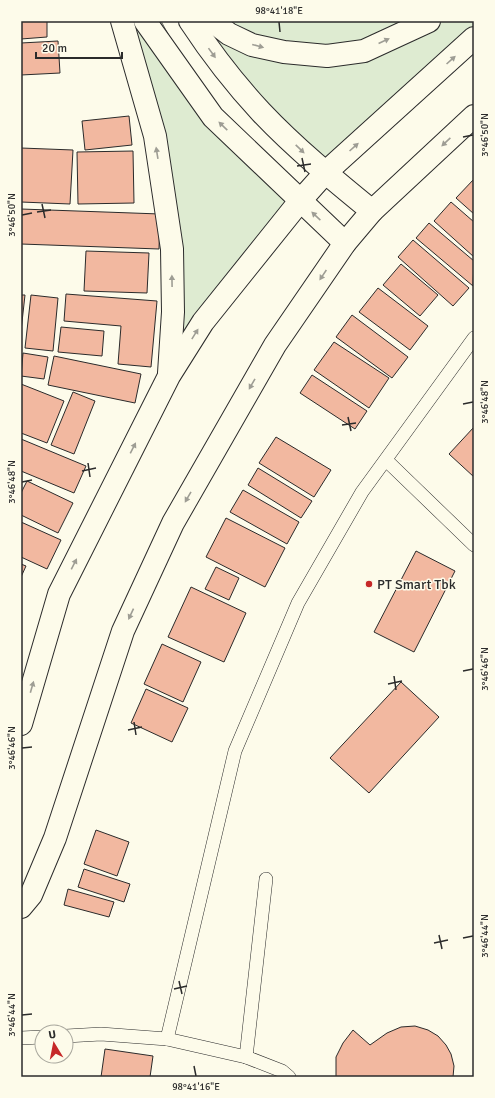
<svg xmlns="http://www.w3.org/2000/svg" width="495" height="1098" font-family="Signika,sans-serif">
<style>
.green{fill:#deebd1;stroke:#74746e}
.building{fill:#f2b8a0;stroke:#2b2b2b}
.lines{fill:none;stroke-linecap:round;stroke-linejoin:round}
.service-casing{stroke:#2b2b2b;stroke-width:14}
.minor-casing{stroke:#2b2b2b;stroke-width:24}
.primary-casing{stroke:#2b2b2b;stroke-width:24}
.service{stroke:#fdfbea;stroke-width:13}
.minor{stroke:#fdfbea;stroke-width:22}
.primary{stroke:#fdfbea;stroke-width:22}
.oneway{fill:#9e9d94}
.ticks{fill:none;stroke:#2b2b2b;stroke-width:1.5}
.poi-dot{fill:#c62828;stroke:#fdfbea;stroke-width:1.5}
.labels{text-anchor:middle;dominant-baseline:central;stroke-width:3;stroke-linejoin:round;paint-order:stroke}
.poi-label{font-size:14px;fill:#2b2b2b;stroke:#fdfbea;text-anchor:start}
.neatline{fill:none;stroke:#2b2b2b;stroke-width:1.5}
.ticks-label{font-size:10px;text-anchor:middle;fill:#2b2b2b}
</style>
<rect width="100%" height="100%" fill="#fdfbea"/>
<g class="green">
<polygon points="126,21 161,21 213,117 300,201 169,376 173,312"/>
<polygon points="195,21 474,21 474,38 325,173"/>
</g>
<g class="building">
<polygon points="21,21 47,21 47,37 21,39"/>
<polygon points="58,41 60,73 21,75 21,43"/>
<polygon points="129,116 132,145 85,150 82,121"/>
<polygon points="21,148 73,150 70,204 21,202"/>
<polygon points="133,151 134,203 78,204 77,152"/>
<polygon points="474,179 474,214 456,198"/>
<polygon points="451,202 474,222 474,257 434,221"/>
<polygon points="21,209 160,214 159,249 21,244"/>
<polygon points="429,223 474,261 473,286 416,238"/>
<polygon points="413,240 469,288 453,306 398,257"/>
<polygon points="86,251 149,253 147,293 84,291"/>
<polygon points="401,264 438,295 420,316 383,285"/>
<polygon points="378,288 428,326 410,350 359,312"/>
<polygon points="66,294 157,301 151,367 118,364 121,326 64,321"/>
<polygon points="21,295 25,295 21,331"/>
<polygon points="31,295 58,298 53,351 25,348"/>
<polygon points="352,315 408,357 392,378 336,337"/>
<polygon points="61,327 104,331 102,356 58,352"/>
<polygon points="334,342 389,378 369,408 314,370"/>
<polygon points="23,353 48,357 44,379 21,376"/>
<polygon points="54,356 141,374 135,403 48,385"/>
<polygon points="312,375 367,411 355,429 300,393"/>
<polygon points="21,384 64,401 47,443 21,433"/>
<polygon points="73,392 95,401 74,454 51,445"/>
<polygon points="474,427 474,477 449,454"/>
<polygon points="276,437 331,470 314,497 259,463"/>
<polygon points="21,439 86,466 74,493 21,471"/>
<polygon points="258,468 312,501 301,518 248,485"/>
<polygon points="27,481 73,503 58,533 21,515 21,493"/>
<polygon points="243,490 299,522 287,544 230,512"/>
<polygon points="226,518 285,548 265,587 206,557"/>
<polygon points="21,522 61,540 47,569 21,557"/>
<polygon points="416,551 455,571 414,652 374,632"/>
<polygon points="21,564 26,566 21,577"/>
<polygon points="216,567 239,578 229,600 205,589"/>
<polygon points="191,587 246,613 224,662 168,637"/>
<polygon points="162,644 201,662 183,702 144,684"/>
<polygon points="401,682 439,717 369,793 330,758"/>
<polygon points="146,689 188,708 172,742 131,723"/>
<polygon points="96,830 129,842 117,876 84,864"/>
<polygon points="84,869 130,884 124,902 78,887"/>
<polygon points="68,889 114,902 109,917 64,905"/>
<polygon points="415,1026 428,1030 438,1036 446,1045 451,1054 454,1066 453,1077 336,1077 336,1057 343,1043 353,1030 370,1045 387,1033 401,1027"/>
<polygon points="105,1049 153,1056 150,1077 101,1077"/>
</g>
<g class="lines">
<defs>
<g id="service">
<polyline points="386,460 474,545"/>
<polyline points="66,1036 101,1034 167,1039 246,1057 282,1071 289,1077"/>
<polyline points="21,1038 42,1037"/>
<polyline points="167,1039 235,751 298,603 362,492 474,338"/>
<polyline points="246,1057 266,879"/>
</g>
<g id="minor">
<polyline points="325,173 474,38"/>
<polyline points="372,211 474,116"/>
</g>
<g id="primary">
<polyline points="122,21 155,136 172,249 173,312 169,373"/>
<polyline points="145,21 213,117 345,243"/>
<polyline points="212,21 229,34 252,45 284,52 327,56 364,51 429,21"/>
<polyline points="21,724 59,594 169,376 203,322 300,201 325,173"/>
<path d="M21,907l10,-12 24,-57 68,-207 50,-108 102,-178 70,-102 27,-32c-38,-31 -77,-63 -111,-99 -26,-28 -50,-59 -71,-91"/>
</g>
</defs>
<use href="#service" class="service-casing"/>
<use href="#minor" class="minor-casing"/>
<use href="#primary" class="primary-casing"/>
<use href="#service" class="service"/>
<use href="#minor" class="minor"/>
<use href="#primary" class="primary"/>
</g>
<defs><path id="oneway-solid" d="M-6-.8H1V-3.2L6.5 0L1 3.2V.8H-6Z"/></defs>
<g class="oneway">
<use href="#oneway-solid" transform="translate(384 41) rotate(-25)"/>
<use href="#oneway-solid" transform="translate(258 46) rotate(15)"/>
<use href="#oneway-solid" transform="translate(212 53) rotate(54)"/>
<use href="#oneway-solid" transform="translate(451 60) rotate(-42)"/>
<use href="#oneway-solid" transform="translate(223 126) rotate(-136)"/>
<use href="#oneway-solid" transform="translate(446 142) rotate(137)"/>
<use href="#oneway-solid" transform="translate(354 147) rotate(-42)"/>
<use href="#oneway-solid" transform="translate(300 149) rotate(44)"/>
<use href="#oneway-solid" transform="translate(157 153) rotate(-99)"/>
<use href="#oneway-solid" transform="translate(316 216) rotate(-137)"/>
<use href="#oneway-solid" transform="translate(323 275) rotate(124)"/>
<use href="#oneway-solid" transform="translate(172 281) rotate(-91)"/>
<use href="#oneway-solid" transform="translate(195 334) rotate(-58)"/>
<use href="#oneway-solid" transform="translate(252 384) rotate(120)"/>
<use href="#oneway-solid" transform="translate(133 448) rotate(-63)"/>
<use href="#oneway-solid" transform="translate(188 497) rotate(120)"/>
<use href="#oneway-solid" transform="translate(74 564) rotate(-63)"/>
<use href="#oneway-solid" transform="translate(131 614) rotate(115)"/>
<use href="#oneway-solid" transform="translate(32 687) rotate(-74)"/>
</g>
<path class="ticks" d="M279,22l1,10M463,137l10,-2M302,158l3,14M297,166l14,-2M42,204l3,14M37,212l14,-2M22,215l10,-2M463,404l10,-2M348,417l3,14M342,425l14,-2M88,463l2,14M82,471l14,-3M22,482l10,-2M463,671l10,-2M394,676l2,14M388,684l14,-3M134,722l2,13M128,730l14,-3M22,748l10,-1M439,935l3,14M463,938l10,-2M434,943l14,-3M179,981l3,13M174,989l13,-3M22,1015l10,-1M194,1066l2,10"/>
<circle class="poi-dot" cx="369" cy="584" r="4"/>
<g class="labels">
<g class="poi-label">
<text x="377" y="584">PT Smart Tbk</text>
</g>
</g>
<rect width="495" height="1098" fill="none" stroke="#fdfbea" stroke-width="44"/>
<g transform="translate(54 1044) rotate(350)"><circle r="19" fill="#fdfbea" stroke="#a9a89e"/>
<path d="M0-3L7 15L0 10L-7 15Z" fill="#c62828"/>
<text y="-6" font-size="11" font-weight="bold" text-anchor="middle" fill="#2b2b2b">U</text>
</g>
<path d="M36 52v6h86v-6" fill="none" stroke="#2b2b2b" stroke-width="2"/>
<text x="42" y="52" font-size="12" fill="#2b2b2b" stroke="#fdfbea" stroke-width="3" paint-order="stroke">20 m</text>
<rect x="22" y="22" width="451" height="1054" class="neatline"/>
<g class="ticks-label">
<text x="279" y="14">98°41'18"E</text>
<text transform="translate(484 135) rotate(-90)" y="4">3°46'50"N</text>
<text transform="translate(11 215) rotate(-90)" y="4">3°46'50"N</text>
<text transform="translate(484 402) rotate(-90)" y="4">3°46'48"N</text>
<text transform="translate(11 482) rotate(-90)" y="4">3°46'48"N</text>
<text transform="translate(484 669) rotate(-90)" y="4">3°46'46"N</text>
<text transform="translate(11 748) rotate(-90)" y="4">3°46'46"N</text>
<text transform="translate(484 936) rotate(-90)" y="4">3°46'44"N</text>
<text transform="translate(11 1015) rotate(-90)" y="4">3°46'44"N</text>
<text x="196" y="1090">98°41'16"E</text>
</g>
</svg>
